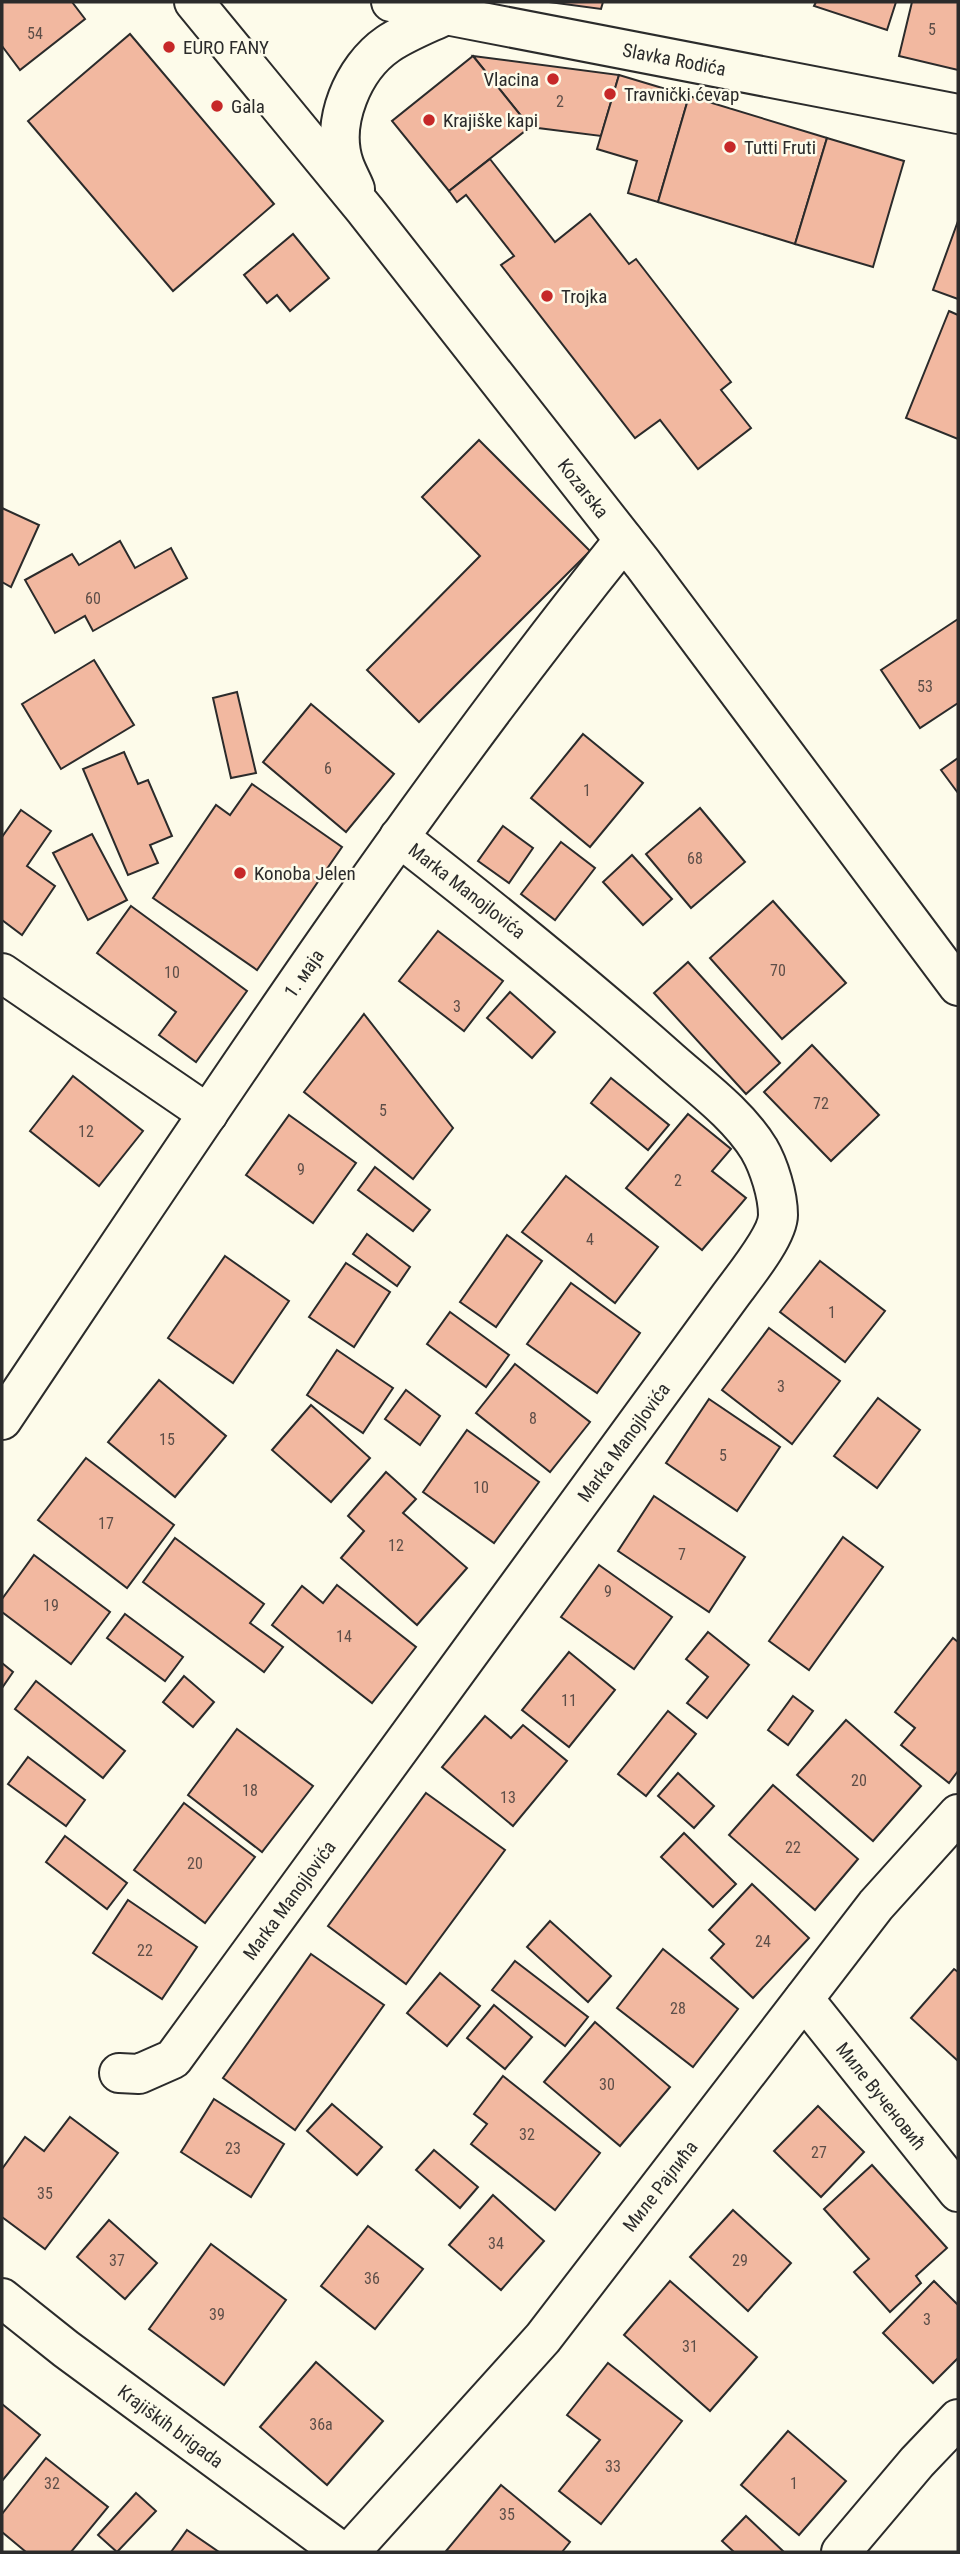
<svg xmlns="http://www.w3.org/2000/svg" width="960" height="2554" font-family="'Roboto Condensed',sans-serif">
<style>
.building{fill:#f2b8a0;stroke:#2b2b2b;stroke-width:2}
.lines{fill:none;stroke-linecap:round;stroke-linejoin:round}
.street-casing{stroke:#2b2b2b;stroke-width:42}
.secondary-casing{stroke:#2b2b2b;stroke-width:42}
.primary-casing{stroke:#2b2b2b;stroke-width:42}
.street{stroke:#fdfbea;stroke-width:38}
.secondary{stroke:#fdfbea;stroke-width:38}
.primary{stroke:#fdfbea;stroke-width:38}
.poi-dot{fill:#c62828;stroke:#fdfbea;stroke-width:2.5}
.labels{text-anchor:middle;dominant-baseline:central;stroke-width:5;stroke-linejoin:round;paint-order:stroke}
.number-label{font-size:16px;fill:#5d4e48}
.poi-label{font-size:19px;fill:#2b2b2b;stroke:#fdfbea;text-anchor:start}
.street-label{font-size:19px;fill:#2b2b2b;stroke:#fdfbea}
</style>
<rect width="100%" height="100%" fill="#fdfbea"/>
<g class="building">
<polygon points="2,2 72,2 85,19 20,70 2,46"/>
<polygon points="549,2 603,2 601,9"/>
<polygon points="816,2 896,2 887,30 814,6"/>
<polygon points="912,2 958,2 958,70 899,56"/>
<polygon points="130,34 274,204 173,291 28,121"/>
<polygon points="473,56 619,75 601,136 530,127"/>
<polygon points="473,56 530,127 449,191 392,121"/>
<polygon points="619,75 689,96 658,202 628,193 637,161 597,149"/>
<polygon points="689,96 827,138 795,244 658,202"/>
<polygon points="827,138 904,161 873,267 795,244"/>
<polygon points="490,159 555,242 590,214 629,264 636,259 731,382 721,390 751,428 698,469 660,420 635,438 501,265 514,256 466,195 457,202 449,191"/>
<polygon points="958,221 958,299 933,290"/>
<polygon points="293,234 329,278 290,311 277,295 267,303 244,275"/>
<polygon points="949,311 958,315 958,439 906,418"/>
<polygon points="479,440 590,551 419,722 367,670 480,556 422,497"/>
<polygon points="2,508 39,525 11,587 2,582"/>
<polygon points="120,541 135,568 171,548 187,578 93,631 85,616 55,633 25,580 72,554 79,565"/>
<polygon points="958,619 958,703 920,728 881,670"/>
<polygon points="94,660 134,725 61,769 22,704"/>
<polygon points="237,692 256,773 231,778 213,698"/>
<polygon points="311,704 394,774 346,832 263,762"/>
<polygon points="583,734 643,783 590,847 531,798"/>
<polygon points="124,752 138,784 148,780 172,836 150,845 158,863 128,875 83,769"/>
<polygon points="958,758 958,793 941,770"/>
<polygon points="252,784 342,847 257,970 153,898 216,805 230,815"/>
<polygon points="700,808 745,862 691,908 646,854"/>
<polygon points="21,810 51,831 27,866 55,886 22,935 2,920 2,837"/>
<polygon points="503,826 533,848 509,883 478,861"/>
<polygon points="92,834 127,900 88,920 53,853"/>
<polygon points="561,842 595,868 555,920 521,894"/>
<polygon points="632,855 672,899 643,925 603,882"/>
<polygon points="773,901 846,983 782,1039 710,958"/>
<polygon points="131,906 247,991 196,1062 159,1035 176,1012 97,953"/>
<polygon points="438,931 503,981 464,1031 399,981"/>
<polygon points="688,962 780,1063 746,1094 654,993"/>
<polygon points="510,992 555,1032 532,1058 487,1018"/>
<polygon points="364,1014 453,1128 413,1179 304,1092"/>
<polygon points="812,1045 879,1115 831,1161 764,1092"/>
<polygon points="73,1076 143,1131 99,1186 30,1131"/>
<polygon points="611,1078 669,1125 648,1150 591,1103"/>
<polygon points="688,1114 731,1149 712,1171 746,1198 702,1250 626,1188"/>
<polygon points="289,1115 356,1163 313,1223 246,1175"/>
<polygon points="375,1167 430,1210 413,1231 358,1190"/>
<polygon points="566,1176 658,1247 615,1303 522,1232"/>
<polygon points="367,1234 410,1267 397,1286 353,1254"/>
<polygon points="507,1235 542,1261 496,1327 460,1302"/>
<polygon points="225,1256 289,1301 233,1383 168,1338"/>
<polygon points="820,1261 885,1311 845,1362 780,1312"/>
<polygon points="346,1263 390,1292 354,1347 309,1317"/>
<polygon points="571,1283 640,1333 597,1393 527,1344"/>
<polygon points="450,1312 509,1355 486,1387 427,1344"/>
<polygon points="769,1328 840,1381 792,1444 722,1390"/>
<polygon points="337,1350 393,1388 363,1433 307,1395"/>
<polygon points="515,1364 590,1422 550,1472 476,1413"/>
<polygon points="159,1380 226,1436 175,1497 108,1442"/>
<polygon points="406,1390 440,1416 420,1445 385,1419"/>
<polygon points="878,1398 920,1430 877,1488 834,1456"/>
<polygon points="709,1399 780,1447 737,1511 666,1463"/>
<polygon points="311,1405 370,1458 331,1502 272,1450"/>
<polygon points="467,1430 539,1482 494,1543 423,1492"/>
<polygon points="86,1458 174,1525 127,1588 38,1520"/>
<polygon points="386,1472 416,1499 403,1513 467,1568 417,1625 341,1558 364,1531 348,1516"/>
<polygon points="654,1496 745,1557 709,1612 618,1551"/>
<polygon points="843,1537 883,1567 809,1670 769,1641"/>
<polygon points="175,1538 264,1604 250,1623 283,1647 264,1672 143,1582"/>
<polygon points="34,1555 110,1612 71,1664 2,1612 2,1599"/>
<polygon points="599,1565 672,1617 634,1669 561,1617"/>
<polygon points="337,1585 416,1647 372,1703 272,1625 302,1586 323,1603"/>
<polygon points="125,1614 183,1657 165,1681 107,1638"/>
<polygon points="708,1632 749,1665 707,1718 687,1703 708,1677 686,1659"/>
<polygon points="953,1638 958,1642 958,1771 949,1783 901,1745 915,1728 895,1712"/>
<polygon points="569,1652 615,1690 569,1747 522,1710"/>
<polygon points="2,1663 13,1672 2,1688"/>
<polygon points="184,1676 214,1702 193,1727 163,1702"/>
<polygon points="36,1681 125,1751 103,1778 15,1709"/>
<polygon points="793,1696 813,1711 788,1745 768,1730"/>
<polygon points="668,1711 696,1734 646,1796 618,1774"/>
<polygon points="485,1716 511,1738 523,1725 567,1761 513,1826 442,1767"/>
<polygon points="846,1720 921,1786 873,1841 797,1775"/>
<polygon points="237,1729 313,1786 262,1852 188,1795"/>
<polygon points="28,1757 85,1800 66,1826 8,1784"/>
<polygon points="678,1773 714,1806 694,1828 658,1796"/>
<polygon points="773,1785 858,1859 815,1910 729,1835"/>
<polygon points="426,1793 505,1850 406,1984 328,1926"/>
<polygon points="184,1803 255,1857 205,1923 134,1870"/>
<polygon points="684,1833 736,1884 713,1907 661,1857"/>
<polygon points="65,1836 127,1883 107,1909 46,1862"/>
<polygon points="752,1884 809,1938 753,1998 711,1958 724,1944 709,1930"/>
<polygon points="128,1900 197,1947 162,1999 93,1953"/>
<polygon points="550,1921 611,1976 588,2002 527,1947"/>
<polygon points="663,1949 738,2009 693,2067 617,2008"/>
<polygon points="311,1954 384,2005 295,2130 223,2078"/>
<polygon points="515,1961 588,2017 565,2046 492,1990"/>
<polygon points="954,1969 958,1972 958,2061 911,2018"/>
<polygon points="440,1973 480,2006 447,2046 407,2013"/>
<polygon points="494,2005 532,2037 505,2069 467,2038"/>
<polygon points="595,2022 670,2087 620,2146 544,2082"/>
<polygon points="503,2076 600,2153 555,2210 471,2144 487,2124 474,2114"/>
<polygon points="214,2099 284,2144 251,2197 181,2152"/>
<polygon points="332,2104 382,2147 357,2175 307,2131"/>
<polygon points="818,2106 864,2152 821,2197 774,2151"/>
<polygon points="70,2117 118,2153 45,2249 2,2217 2,2169 25,2137 44,2151"/>
<polygon points="434,2150 478,2187 460,2208 416,2170"/>
<polygon points="872,2165 947,2248 916,2276 921,2283 890,2312 854,2272 869,2259 824,2209"/>
<polygon points="493,2195 544,2241 501,2290 449,2245"/>
<polygon points="733,2210 791,2263 748,2311 690,2257"/>
<polygon points="109,2220 157,2263 125,2299 77,2257"/>
<polygon points="368,2226 423,2269 375,2329 321,2286"/>
<polygon points="211,2244 286,2300 224,2385 149,2329"/>
<polygon points="670,2281 757,2357 710,2411 624,2335"/>
<polygon points="934,2281 958,2305 958,2358 933,2383 883,2333"/>
<polygon points="316,2362 383,2421 327,2485 260,2427"/>
<polygon points="608,2363 682,2421 601,2524 559,2491 600,2440 567,2415"/>
<polygon points="2,2404 40,2435 2,2481"/>
<polygon points="788,2431 846,2481 799,2535 741,2485"/>
<polygon points="46,2458 108,2507 71,2552 26,2552 2,2532 2,2514"/>
<polygon points="501,2485 570,2542 562,2552 446,2551"/>
<polygon points="136,2493 156,2511 117,2552 98,2535"/>
<polygon points="746,2516 784,2552 734,2552 722,2541"/>
<polygon points="187,2530 219,2552 171,2552"/>
</g>
<g class="lines">
<defs>
<g id="street">
<polyline points="2,973 208,1114"/>
<path id="s1" d="M2,1420c200,-298 397,-600 622,-880"/>
<path id="s2" d="M804,1999l154,193"/>
<path id="s3" d="M119,2073l20,1 34,-15 557,-763c13,-18 48,-60 48,-81 0,-20 -9,-49 -19,-66 -23,-37 -62,-64 -94,-93 -86,-76 -175,-148 -266,-219"/>
<path id="s4" d="M2,2298l64,51 276,203"/>
<path id="s5" d="M350,2552l193,-214 333,-433 82,-91"/>
<polyline points="841,2552 917,2462 958,2419"/>
</g>
<g id="secondary">
<path id="s6" d="M194,2l171,208 278,354 315,422"/>
<path d="M355,189c-3,-8 -8,-16 -11,-25 -14,-41 9,-96 44,-120 18,-12 39,-20 58,-29"/>
</g>
<g id="primary">
<path id="s7" d="M391,2l55,13 512,99"/>
</g>
</defs>
<use href="#street" class="street-casing"/>
<use href="#secondary" class="secondary-casing"/>
<use href="#primary" class="primary-casing"/>
<use href="#street" class="street"/>
<use href="#secondary" class="secondary"/>
<use href="#primary" class="primary"/>
</g>
<g class="poi-dot">
<circle cx="169" cy="47" r="7"/>
<circle cx="553" cy="79" r="7"/>
<circle cx="610" cy="94" r="7"/>
<circle cx="217" cy="106" r="7"/>
<circle cx="429" cy="120" r="7"/>
<circle cx="730" cy="147" r="7"/>
<circle cx="547" cy="296" r="7"/>
<circle cx="240" cy="873" r="7"/>
</g>
<g class="labels">
<g class="number-label">
<text x="932" y="29">5</text>
<text x="35" y="33">54</text>
<text x="560" y="101">2</text>
<text x="93" y="598">60</text>
<text x="925" y="686">53</text>
<text x="328" y="768">6</text>
<text x="587" y="790">1</text>
<text x="695" y="858">68</text>
<text x="778" y="970">70</text>
<text x="172" y="972">10</text>
<text x="457" y="1006">3</text>
<text x="821" y="1103">72</text>
<text x="383" y="1110">5</text>
<text x="86" y="1131">12</text>
<text x="301" y="1169">9</text>
<text x="678" y="1180">2</text>
<text x="590" y="1239">4</text>
<text x="832" y="1312">1</text>
<text x="781" y="1386">3</text>
<text x="533" y="1418">8</text>
<text x="167" y="1439">15</text>
<text x="723" y="1455">5</text>
<text x="481" y="1487">10</text>
<text x="106" y="1523">17</text>
<text x="396" y="1545">12</text>
<text x="682" y="1554">7</text>
<text x="608" y="1591">9</text>
<text x="51" y="1605">19</text>
<text x="344" y="1636">14</text>
<text x="569" y="1700">11</text>
<text x="859" y="1780">20</text>
<text x="250" y="1790">18</text>
<text x="508" y="1797">13</text>
<text x="793" y="1847">22</text>
<text x="195" y="1863">20</text>
<text x="763" y="1941">24</text>
<text x="145" y="1950">22</text>
<text x="678" y="2008">28</text>
<text x="607" y="2084">30</text>
<text x="527" y="2134">32</text>
<text x="233" y="2148">23</text>
<text x="819" y="2152">27</text>
<text x="45" y="2193">35</text>
<text x="496" y="2243">34</text>
<text x="117" y="2260">37</text>
<text x="740" y="2260">29</text>
<text x="372" y="2278">36</text>
<text x="217" y="2314">39</text>
<text x="927" y="2319">3</text>
<text x="690" y="2346">31</text>
<text x="321" y="2424">36a</text>
<text x="613" y="2466">33</text>
<text x="52" y="2483">32</text>
<text x="794" y="2483">1</text>
<text x="507" y="2514">35</text>
</g>
<g class="poi-label">
<text x="183" y="47">EURO FANY</text>
<text x="539" y="79" text-anchor="end">Vlacina</text>
<text x="624" y="94">Travnički ćevap</text>
<text x="231" y="106">Gala</text>
<text x="443" y="120">Krajiške kapi</text>
<text x="744" y="147">Tutti Fruti</text>
<text x="561" y="296">Trojka</text>
<text x="254" y="873">Konoba Jelen</text>
</g>
<g class="street-label">
<text stroke="none"><textPath href="#s7" startOffset="289">Slavka Rodića</textPath></text>
<text stroke="none"><textPath href="#s6" startOffset="623">Kozarska</textPath></text>
<text transform="translate(467 891) rotate(38)">Marka Manojlovića</text>
<text stroke="none"><textPath href="#s1" startOffset="539">1. маја</textPath></text>
<text stroke="none"><textPath href="#s3" startOffset="821">Marka Manojlovića</textPath></text>
<text stroke="none"><textPath href="#s3" startOffset="254">Marka Manojlovića</textPath></text>
<text stroke="none"><textPath href="#s2" startOffset="124">Миле Вученовић</textPath></text>
<text stroke="none"><textPath href="#s5" startOffset="480">Миле Рајлића</textPath></text>
<text stroke="none"><textPath href="#s4" startOffset="212">Krajiških brigada</textPath></text>
</g>
</g>
<rect width="960" height="2554" fill="none" stroke="#2b2b2b" stroke-width="7"/>
</svg>
